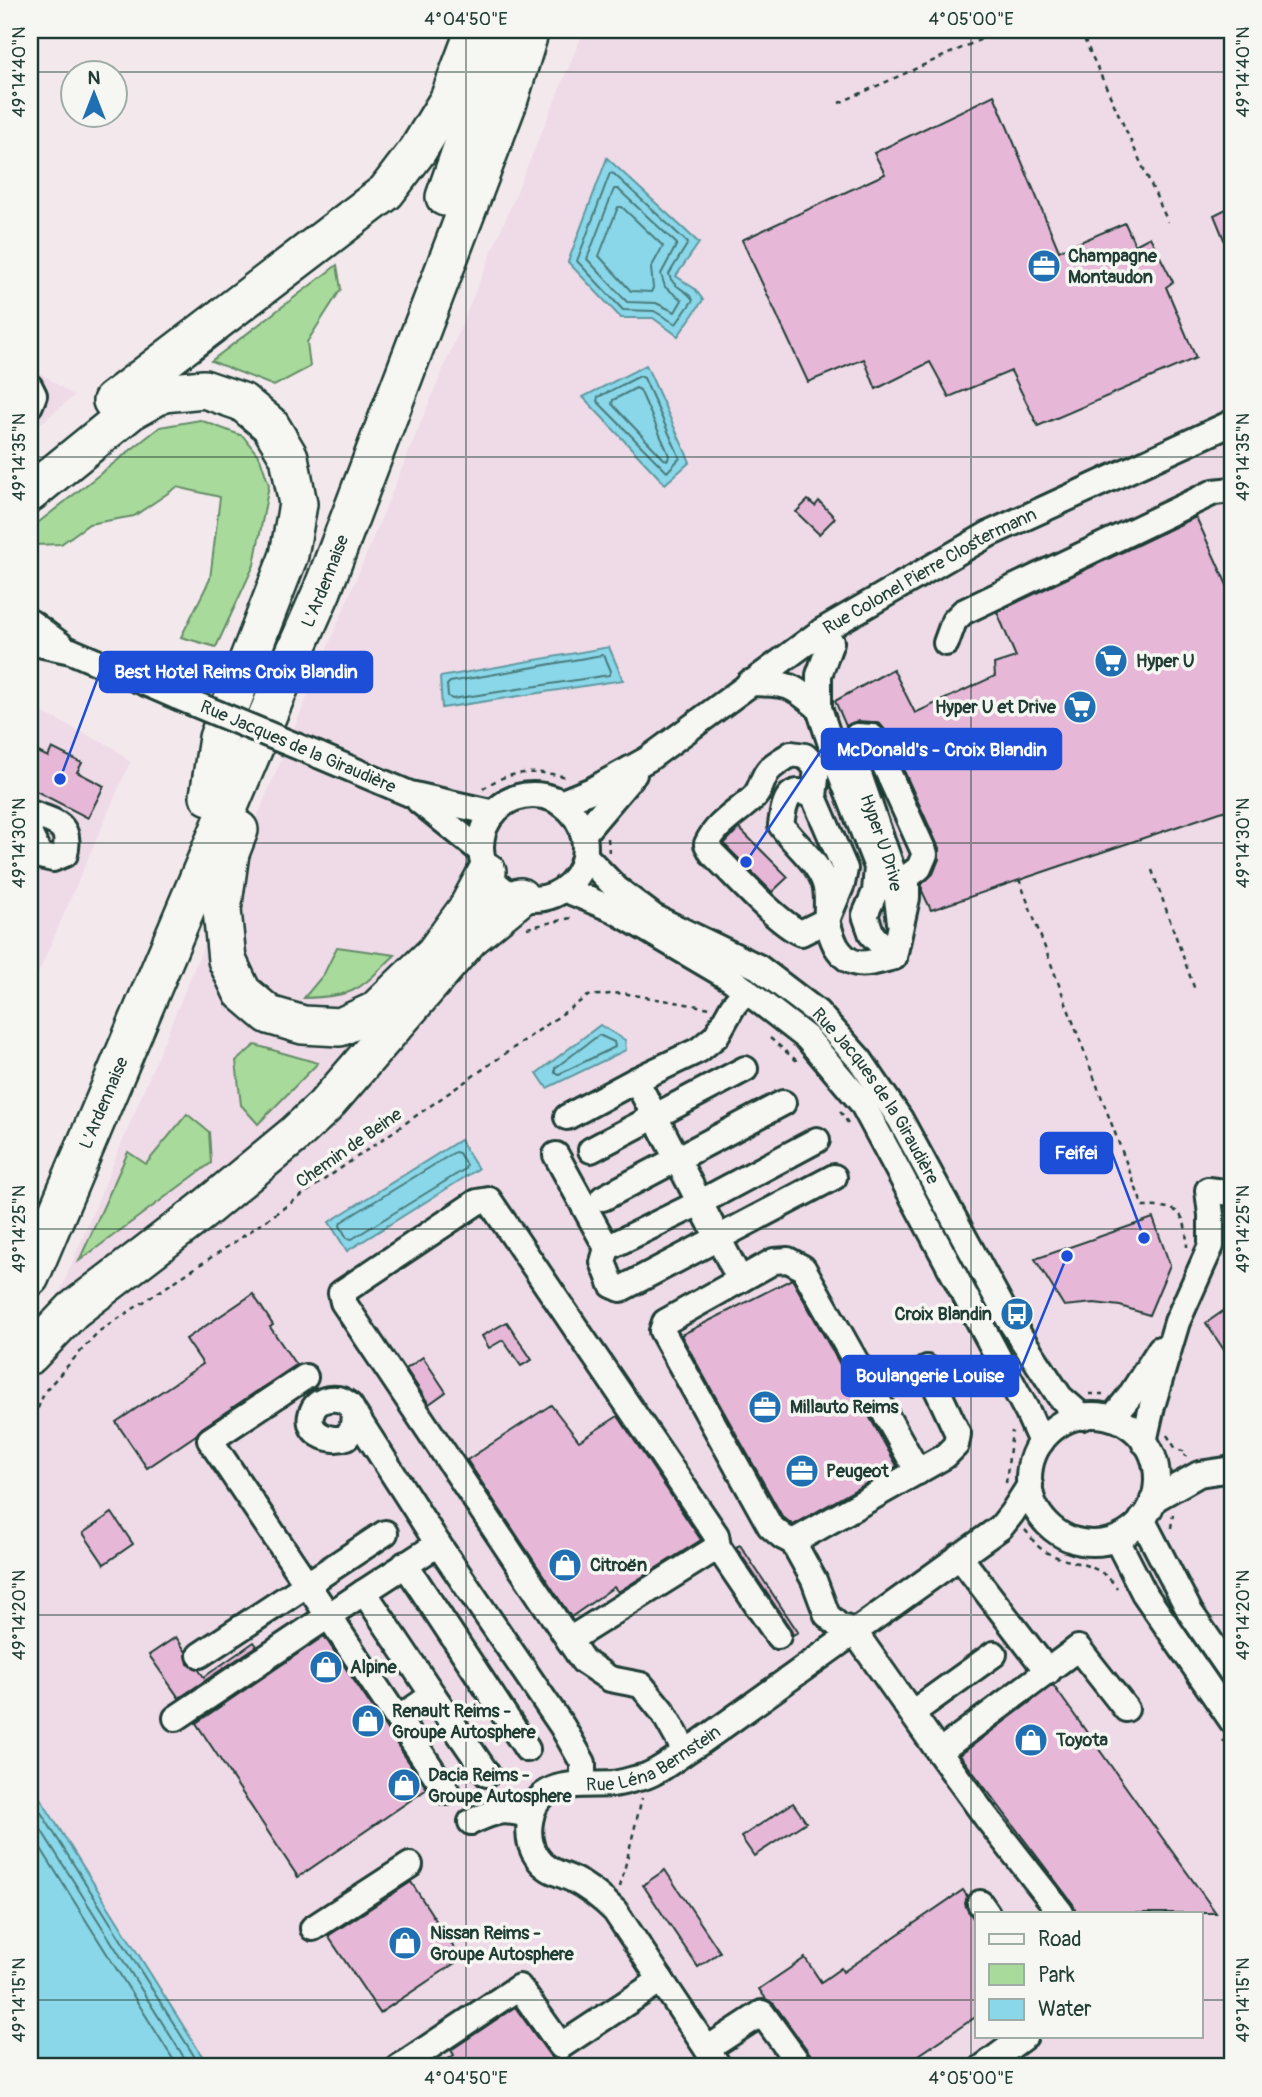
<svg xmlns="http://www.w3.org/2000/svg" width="1262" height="2097" font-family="Pangolin,sans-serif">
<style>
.built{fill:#efdae7;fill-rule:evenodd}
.green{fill:#a8da9b;stroke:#648c68;stroke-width:2}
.water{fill:#8ad7e9;stroke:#5f99a1;stroke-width:2}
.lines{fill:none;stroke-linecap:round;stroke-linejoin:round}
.shore{stroke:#4a7b7c;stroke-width:2}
.building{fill:#e7b7d8;stroke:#1f3d34;stroke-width:2}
.minor-casing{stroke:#1f3d34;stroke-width:30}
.highway-casing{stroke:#1f3d34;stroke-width:42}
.path{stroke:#1f3d34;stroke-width:2.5;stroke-dasharray:5 5;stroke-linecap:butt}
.minor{stroke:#f6f6f2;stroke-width:24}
.highway{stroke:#f6f6f2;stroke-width:37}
.minor-bridge-casing{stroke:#1f3d34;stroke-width:30;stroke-linecap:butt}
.minor-bridge{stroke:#f6f6f2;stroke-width:24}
.ticks{fill:none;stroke:#1f3d34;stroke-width:2;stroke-opacity:0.45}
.labels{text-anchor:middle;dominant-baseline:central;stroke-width:7;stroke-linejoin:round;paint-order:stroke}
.poi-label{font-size:18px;font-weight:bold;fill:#1f3d34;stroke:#f6f6f2;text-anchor:start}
.street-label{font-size:18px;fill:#1f3d34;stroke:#f6f6f2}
.leader{fill:none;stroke:#1d4ed8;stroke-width:2.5}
.callout-dot{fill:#1d4ed8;stroke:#f6f6f2;stroke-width:2.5}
.callout{fill:#1d4ed8;stroke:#1d4ed8;stroke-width:2.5}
.callout-label{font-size:19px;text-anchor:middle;font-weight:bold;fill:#fff}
.neatline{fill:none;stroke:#1f3d34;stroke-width:2.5}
.ticks-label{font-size:18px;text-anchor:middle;fill:#1f3d34}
</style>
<rect width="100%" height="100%" fill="#f3e9ed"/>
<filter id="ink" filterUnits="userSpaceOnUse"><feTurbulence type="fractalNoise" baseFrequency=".0143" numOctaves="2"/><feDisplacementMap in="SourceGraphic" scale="14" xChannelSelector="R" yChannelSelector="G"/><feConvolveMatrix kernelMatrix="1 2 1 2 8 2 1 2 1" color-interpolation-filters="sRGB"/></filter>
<g filter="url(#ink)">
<g class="built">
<path d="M584,30h646l2,2v2035h-1202v-703zM977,1913h224v123h-224z"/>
<polygon points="30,366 74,396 30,432"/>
<polygon points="30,706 114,748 130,762 30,992"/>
</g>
<g class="green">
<polygon points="337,265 341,289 307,342 310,367 274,386 211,361"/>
<polygon points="200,420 243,436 260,458 269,485 254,565 216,647 181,637 210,579 220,497 177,487 134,516 89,524 61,544 35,545 30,529 160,427"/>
<path d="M337,947l58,8c-38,36 -37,41 -91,43l20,-24z"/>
<polygon points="255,1045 318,1063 258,1124 241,1105 236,1061"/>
<polygon points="187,1114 209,1132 211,1163 79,1261 128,1152 146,1164"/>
</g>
<g class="water">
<polygon points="607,158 699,243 676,276 695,289 703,300 678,336 653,318 621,318 568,262"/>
<polygon points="646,365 690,462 665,484 583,397"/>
<polygon points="609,647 623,680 442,708 440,677"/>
<polygon points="600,1025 625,1040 626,1050 547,1088 537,1073"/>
<polygon points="460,1140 478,1169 347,1251 329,1222"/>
<polygon points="30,1782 209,2067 30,2067"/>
</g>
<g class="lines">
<g class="shore">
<path d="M610,173l4,1 74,69 -19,31c2,13 18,15 24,26l-17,24 -22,-13 -31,-1 -46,-49z"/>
<polygon points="614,189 618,189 677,244 661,274 665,287 682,300 675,312 656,303 627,302 587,259"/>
<polygon points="618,207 622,207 663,246 651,268 653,288 651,292 631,291 599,256"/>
<polygon points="640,376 644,378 680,458 667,472 597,401 598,397"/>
<polygon points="636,388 640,390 669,455 668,460 664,459 612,404 613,400"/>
<polygon points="602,655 605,657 611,671 609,675 452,699 448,696 447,685 450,682"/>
<polygon points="599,1035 614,1042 615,1047 559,1074 555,1073 555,1068"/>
<polygon points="455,1152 459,1153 466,1165 465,1169 352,1239 347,1238 340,1226 341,1222"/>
<polyline points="30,1795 201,2067"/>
<polyline points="30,1812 190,2067"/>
<polyline points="30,1831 178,2067"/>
</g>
</g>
<g class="building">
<polygon points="994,95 1059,251 1125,223 1135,245 1150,237 1173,282 1166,287 1196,358 1038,426 1011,371 949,397 930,362 876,389 864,359 808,382 742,240 885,174 874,153"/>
<polygon points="1232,206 1232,259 1214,215"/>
<polygon points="808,500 815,506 819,501 835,518 819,534 796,512"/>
<polygon points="1196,517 1232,596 1232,808 931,910 922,891 922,884 933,874 939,859 939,848 886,731 880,724 873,722 857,721 846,726 835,701 893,669 915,713 995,676 994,664 1016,657 997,612"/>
<polygon points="30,748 48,757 52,748 82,763 77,772 104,786 88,818 30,788"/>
<polygon points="739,828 788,877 772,892 724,844"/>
<polygon points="1153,1218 1170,1265 1149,1315 1120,1306 1094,1303 1064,1306 1035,1259"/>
<polygon points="792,1279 897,1466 793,1525 782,1516 681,1335"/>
<polygon points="253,1294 273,1325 270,1327 296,1365 202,1428 196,1435 147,1468 116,1422 203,1364 186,1339"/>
<polygon points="1232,1305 1232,1362 1206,1323"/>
<polygon points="507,1322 532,1360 521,1366 503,1340 489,1348 482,1336"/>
<polygon points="423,1357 446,1392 429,1404 406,1369"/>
<polygon points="551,1405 579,1441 618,1416 701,1540 618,1592 614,1587 571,1617 467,1460"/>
<polygon points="112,1513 133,1544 104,1564 83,1533"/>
<polygon points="740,1545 798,1632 793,1635 790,1628 736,1547"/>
<polygon points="324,1636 427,1789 298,1877 196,1723"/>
<polygon points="176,1637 186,1652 188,1664 198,1669 204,1677 254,1642 257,1646 179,1698 149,1655"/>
<polygon points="1053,1685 1216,1913 1076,1913 1073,1904 960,1755"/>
<polygon points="793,1803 806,1822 754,1856 741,1837"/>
<polygon points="665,1870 720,1952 698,1967 643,1885"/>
<polygon points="411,1882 461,1959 380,2013 328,1936"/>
<polygon points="963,1890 967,1896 965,1904 968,1911 977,1923 977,2016 901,2067 816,2067 813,2058 774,2004 766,1999 759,1989 805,1958 821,1982 841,1968 843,1972"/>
<polygon points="515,2007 558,2067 437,2067 454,2055 451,2050"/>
</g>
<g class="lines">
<defs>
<g id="minor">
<polyline points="30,387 34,395 30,405"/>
<polyline points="30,622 61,645"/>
<polyline points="822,631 831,642 819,675 819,708 840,772 877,867 875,892 865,915 872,935 894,957"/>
<polyline points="30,642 71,651 178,697"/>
<polyline points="946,643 954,621 963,612 1214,492 1232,490"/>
<path d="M749,683c39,1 39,-1 70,25"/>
<path d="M791,754l14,2 12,12 -3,29 31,72 -3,15 -15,36 -26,13c-24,-10 -68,-60 -89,-80l-5,-9c10,-22 32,-32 48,-48 6,-7 6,-13 10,-20 4,-10 18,-16 26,-22z"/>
<polyline points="318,755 410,794 494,813"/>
<circle cx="533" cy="847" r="52"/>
<path d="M814,797c-27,-15 -30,7 -33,28 14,20 35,35 43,56 5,12 2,26 3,39 2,9 5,18 9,26 16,26 33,17 58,11"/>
<polyline points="419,801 481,851"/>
<path id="s1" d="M560,803l32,-13 56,-31 174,-128 167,-97 243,-111"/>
<path d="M30,813c24,9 42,10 35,41l-12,5 -13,-3 -10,-21"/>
<polyline points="583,834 634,774"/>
<path id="s2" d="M585,856l32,33 37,28 104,50 59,45 43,48 40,59 108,199 52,79 23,20"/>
<polyline points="564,889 614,910 731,979 807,1038 862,1103 1028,1413 1041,1442"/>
<path id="s3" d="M894,957l13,-59v-21l12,-9 6,-14 -53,-117 -15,-1 -7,13 44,126 6,47"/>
<polyline points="567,1117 636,1080"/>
<polyline points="817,1140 699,1203 607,1248 603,1262 612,1285 621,1289 834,1177"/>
<polyline points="591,1150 745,1069"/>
<polyline points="556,1155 607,1248"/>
<polyline points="603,1198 783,1103"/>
<polyline points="740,1280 636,1080 699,1050 716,1036 733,1006 746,990"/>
<polyline points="305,1377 210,1440 447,1792"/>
<path d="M354,1413l-1,13 -6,11c-17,7 -45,-5 -34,-27 5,-12 25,-15 35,-6 3,2 4,6 6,9l84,131 124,182 21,37v20"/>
<circle cx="1093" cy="1479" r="64"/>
<polyline points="1112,1418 1130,1396 1160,1349"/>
<polyline points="1144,1442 1152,1406 1177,1322 1211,1246 1211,1215 1208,1190 1232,1193"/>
<polyline points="918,1472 803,1268 788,1260 774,1261 665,1322 662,1331 770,1526 783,1537 793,1542 814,1580 827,1615 839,1626 854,1631 939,1752 1078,1648 1126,1709"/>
<polyline points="1153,1500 1199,1474 1232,1469"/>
<polyline points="1142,1519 1190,1612 1232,1673"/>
<polyline points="1117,1540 1144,1593 1232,1721"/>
<polyline points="793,1542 945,1456 956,1445 958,1434 927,1368"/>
<polyline points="959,1556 1048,1672"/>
<polyline points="405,1564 527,1749"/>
<polyline points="364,1592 438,1544"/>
<polyline points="569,1640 718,1547"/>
<polyline points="200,1655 385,1533"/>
<polyline points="912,1713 994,1654"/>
<polyline points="176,1718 364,1592 433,1695"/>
<polyline points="398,1719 433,1695 487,1774"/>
<polyline points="685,1751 663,1712 641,1685 610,1679 583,1661 343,1302 341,1293 477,1202 489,1200 716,1535 718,1547 778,1636"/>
<polyline points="939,1752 986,1817 1061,1913"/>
<path d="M471,1822c25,-12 32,-14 60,-6"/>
<polyline points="980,1903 987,1913"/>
<polyline points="313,1928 410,1865"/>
<polyline points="707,2049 762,2013 801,2067"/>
<polyline points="399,2067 519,1987 561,2046 661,1980"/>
<path id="s4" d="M719,2067l-104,-156c-13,-13 -27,-24 -43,-32 -13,-6 -26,-8 -35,-22 -7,-10 -9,-23 -7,-35 6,-45 50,-36 82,-38 10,-1 21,-5 31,-7 19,-6 37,-23 55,-33l303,-217 11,-14 18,-28"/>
<polyline points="983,2067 1025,2036"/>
</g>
<g id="highway">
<polyline points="445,197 503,30"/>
<polyline points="112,401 386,192 418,150 449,99 475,30"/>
<polyline points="30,493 131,411 163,393 204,389 242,402 270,425 289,457 298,504 289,555 218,738 209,796"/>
<polyline points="239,830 230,853 222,910 227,960 242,992 269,1015 303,1025 340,1027 375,1011 435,953 467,909 487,872"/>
<path id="s5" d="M30,1277l247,-584 45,-102 186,-489 22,-72"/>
<polyline points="30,1355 73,1310 201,1212 294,1135 324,1107 470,938 520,897"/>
</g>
</defs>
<use href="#minor" class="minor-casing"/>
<use href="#highway" class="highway-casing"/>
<g class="path">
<polyline points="1080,30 1168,222"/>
<polyline points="1230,30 1232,32"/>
<polyline points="839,103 1002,30"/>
<path d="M483,789c23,-19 56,-19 83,-12"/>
<polyline points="608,838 609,852"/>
<polyline points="1152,870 1195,990"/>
<path d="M1019,879l124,328c36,-1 43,3 44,40"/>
<polyline points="527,928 575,917"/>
<polyline points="770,1038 797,1061"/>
<polyline points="840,1111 848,1123"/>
<polyline points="1089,1394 1103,1394"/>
<polyline points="30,1427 45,1391 98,1332 242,1237 588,996 622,993 710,1008"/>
<polyline points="1167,1435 1176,1449 1186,1452 1185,1457"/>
<polyline points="1006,1483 1012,1431"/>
<polyline points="1171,1528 1173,1514"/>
<path d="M1025,1530c5,5 9,13 14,17 25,21 56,9 78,41"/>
<polyline points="1223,1740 1232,1751"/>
<polyline points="620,1887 642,1798"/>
</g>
<use href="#minor" class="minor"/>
<use href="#highway" class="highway"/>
<defs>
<polyline id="minor-bridge" points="178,697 318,755"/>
</defs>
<use href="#minor-bridge" class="minor-bridge-casing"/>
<use href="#minor-bridge" class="minor-bridge"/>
</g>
</g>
<path class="ticks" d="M466,30v2037M971,30v2037M30,72h1202M30,457h1202M30,843h1202M30,1229h1202M30,1615h1202M30,2000h947M1201,2000h31"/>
<defs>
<symbol id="office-disc" viewBox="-11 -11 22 22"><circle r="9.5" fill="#1f6fb2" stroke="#f6f6f2"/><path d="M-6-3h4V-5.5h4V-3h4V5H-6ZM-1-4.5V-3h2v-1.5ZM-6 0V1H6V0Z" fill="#fff"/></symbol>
<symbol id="supermarket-disc" viewBox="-11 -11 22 22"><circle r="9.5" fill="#1f6fb2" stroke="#f6f6f2"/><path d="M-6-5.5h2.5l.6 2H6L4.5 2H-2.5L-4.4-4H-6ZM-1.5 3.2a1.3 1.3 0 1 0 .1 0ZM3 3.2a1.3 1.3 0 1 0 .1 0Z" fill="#fff"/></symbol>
<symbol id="bus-disc" viewBox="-11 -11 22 22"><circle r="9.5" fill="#1f6fb2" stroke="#f6f6f2"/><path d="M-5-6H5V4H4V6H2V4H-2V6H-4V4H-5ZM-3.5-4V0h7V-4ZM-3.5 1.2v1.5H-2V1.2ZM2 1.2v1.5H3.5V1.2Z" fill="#fff"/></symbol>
<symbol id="shop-disc" viewBox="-11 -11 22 22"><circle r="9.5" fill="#1f6fb2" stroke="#f6f6f2"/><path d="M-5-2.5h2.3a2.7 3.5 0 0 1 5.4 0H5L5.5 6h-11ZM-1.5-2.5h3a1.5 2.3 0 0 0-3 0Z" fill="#fff"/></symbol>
</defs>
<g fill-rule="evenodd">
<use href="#office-disc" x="1025" y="247" width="38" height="38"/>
<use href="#supermarket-disc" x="1092" y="642" width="38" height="38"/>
<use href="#supermarket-disc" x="1061" y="688" width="38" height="38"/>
<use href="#bus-disc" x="998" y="1295" width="38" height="38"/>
<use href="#office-disc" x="746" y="1388" width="38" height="38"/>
<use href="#office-disc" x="783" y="1452" width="38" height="38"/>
<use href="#shop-disc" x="546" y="1546" width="38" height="38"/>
<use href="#shop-disc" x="307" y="1648" width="38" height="38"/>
<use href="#shop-disc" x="349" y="1702" width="38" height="38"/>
<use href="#shop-disc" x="1012" y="1721" width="38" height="38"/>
<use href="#shop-disc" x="385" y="1766" width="38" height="38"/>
<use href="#shop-disc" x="386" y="1924" width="38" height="38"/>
</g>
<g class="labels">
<g class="poi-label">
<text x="1068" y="256">Champagne<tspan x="1068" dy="21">Montaudon</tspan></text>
<text x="1136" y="661">Hyper U</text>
<text x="1056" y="707" text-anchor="end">Hyper U et Drive</text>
<text x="992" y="1314" text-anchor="end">Croix Blandin</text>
<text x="790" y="1407">Millauto Reims</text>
<text x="826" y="1471">Peugeot</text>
<text x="590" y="1565">Citroën</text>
<text x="350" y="1667">Alpine</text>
<text x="392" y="1711">Renault Reims -<tspan x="392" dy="21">Groupe Autosphere</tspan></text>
<text x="1056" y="1740">Toyota</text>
<text x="428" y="1775">Dacia Reims -<tspan x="428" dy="21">Groupe Autosphere</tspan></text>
<text x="430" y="1933">Nissan Reims -<tspan x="430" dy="21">Groupe Autosphere</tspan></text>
</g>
<g class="street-label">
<text stroke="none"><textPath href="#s1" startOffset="438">Rue Colonel Pierre Clostermann</textPath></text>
<text stroke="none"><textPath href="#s5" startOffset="756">L'Ardennaise</textPath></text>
<text transform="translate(298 747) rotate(23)">Rue Jacques de la Giraudière</text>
<text stroke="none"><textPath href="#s3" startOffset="369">Hyper U Drive</textPath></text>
<text stroke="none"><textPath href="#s2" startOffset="385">Rue Jacques de la Giraudière</textPath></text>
<text stroke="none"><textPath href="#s5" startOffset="189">L'Ardennaise</textPath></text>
<text transform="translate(349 1148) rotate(-35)">Chemin de Beine</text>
<text stroke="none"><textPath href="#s4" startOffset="469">Rue Léna Bernstein</textPath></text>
</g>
</g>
<path class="leader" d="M60 779L100 672M746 862L822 749M1144 1238L1112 1153M1067 1256L1018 1376"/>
<g class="callout-dot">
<circle cx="60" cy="779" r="7"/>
<circle cx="746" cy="862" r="7"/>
<circle cx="1144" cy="1238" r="7"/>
<circle cx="1067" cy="1256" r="7"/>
</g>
<g class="callout">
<rect x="100" y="652" width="272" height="40" rx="7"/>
<rect x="822" y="729" width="239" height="40" rx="7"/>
<rect x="1041" y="1133" width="71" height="40" rx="7"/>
<rect x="842" y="1356" width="176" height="40" rx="7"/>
</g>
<g class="callout-label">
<text x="236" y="678">Best Hotel Reims Croix Blandin</text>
<text x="942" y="756">McDonald's - Croix Blandin</text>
<text x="1076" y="1159">Feifei</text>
<text x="930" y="1382">Boulangerie Louise</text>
</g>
<rect width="1262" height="2097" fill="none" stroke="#f6f6f2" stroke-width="77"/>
<rect x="975" y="1912" width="228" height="126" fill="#f6f6f2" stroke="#a0aca6" stroke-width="2"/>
<rect x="989" y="1934" width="35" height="10" fill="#f6f6f2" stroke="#a0aca6" stroke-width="2"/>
<text x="1038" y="1946" font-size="21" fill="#1f3d34">Road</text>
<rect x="989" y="1964" width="35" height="21" fill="#a8da9b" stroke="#a0aca6" stroke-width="2"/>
<text x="1038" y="1982" font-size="21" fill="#1f3d34">Park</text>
<rect x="989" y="1999" width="35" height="21" fill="#8ad7e9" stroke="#a0aca6" stroke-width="2"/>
<text x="1038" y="2016" font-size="21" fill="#1f3d34">Water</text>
<g transform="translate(94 94)"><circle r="33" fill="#f6f6f2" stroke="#a0aca6" stroke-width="2"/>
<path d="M0-5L12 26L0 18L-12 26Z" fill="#1f6fb2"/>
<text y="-10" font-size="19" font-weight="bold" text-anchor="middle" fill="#1f3d34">N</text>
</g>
<rect x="38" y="38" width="1186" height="2020" class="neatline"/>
<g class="ticks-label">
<text x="466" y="25">4°04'50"E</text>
<text x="971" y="25">4°05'00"E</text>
<text transform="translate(19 72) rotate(-90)" y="6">49°14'40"N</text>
<text transform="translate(1243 72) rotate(-90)" y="6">49°14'40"N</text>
<text transform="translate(19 457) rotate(-90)" y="6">49°14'35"N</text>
<text transform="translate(1243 457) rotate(-90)" y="6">49°14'35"N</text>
<text transform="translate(19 843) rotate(-90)" y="6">49°14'30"N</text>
<text transform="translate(1243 843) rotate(-90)" y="6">49°14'30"N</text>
<text transform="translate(19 1229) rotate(-90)" y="6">49°14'25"N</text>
<text transform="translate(1243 1229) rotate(-90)" y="6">49°14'25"N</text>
<text transform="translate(19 1615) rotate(-90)" y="6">49°14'20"N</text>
<text transform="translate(1243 1615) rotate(-90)" y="6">49°14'20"N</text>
<text transform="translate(19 2000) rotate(-90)" y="6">49°14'15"N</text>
<text transform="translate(1243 2000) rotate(-90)" y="6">49°14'15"N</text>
<text x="466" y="2084">4°04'50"E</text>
<text x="971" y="2084">4°05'00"E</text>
</g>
</svg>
